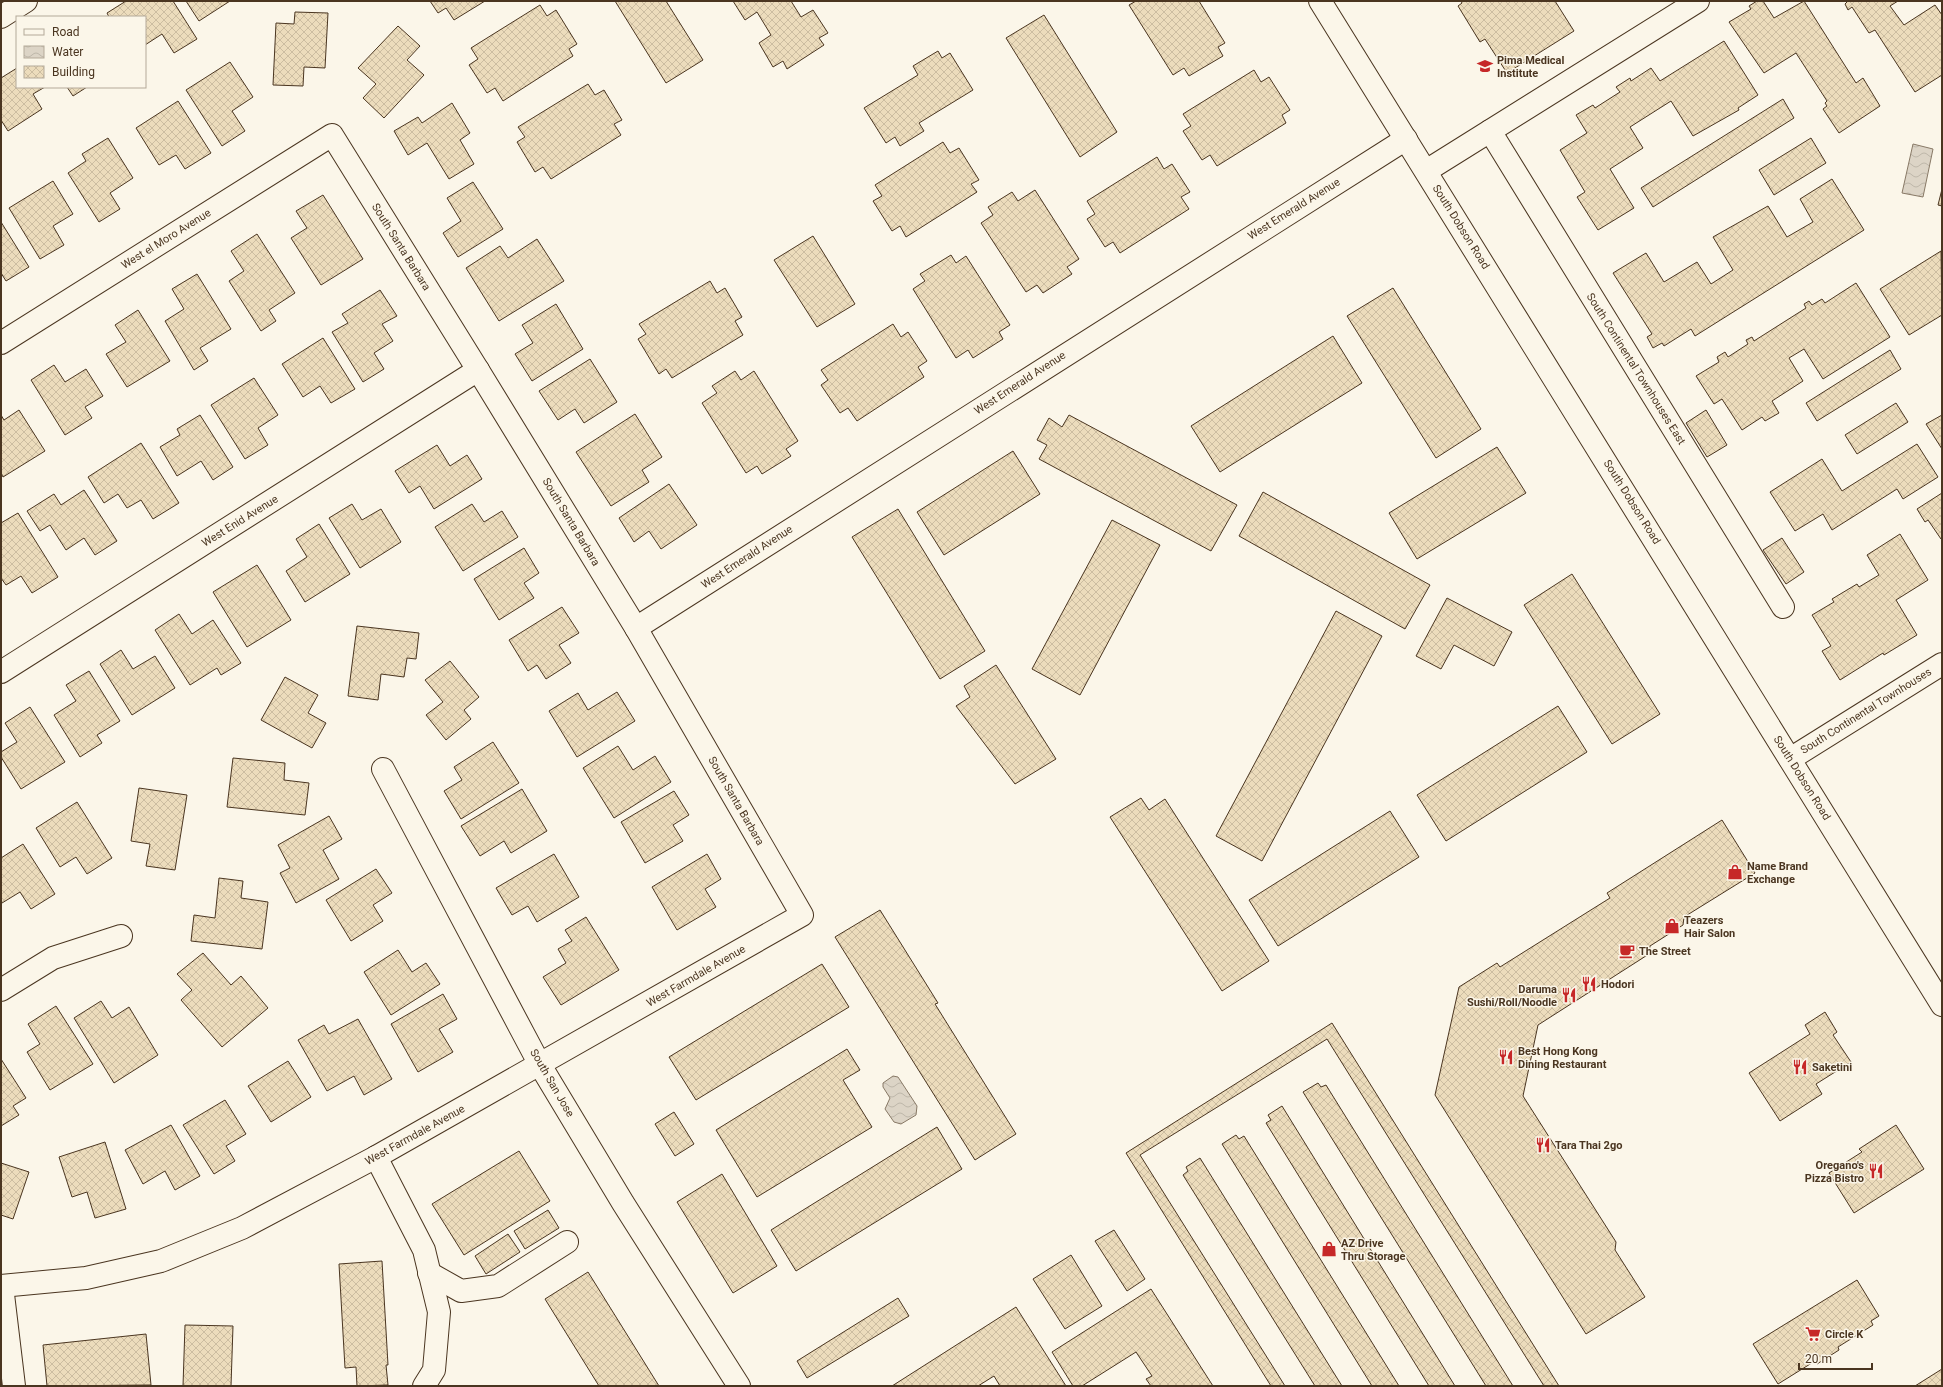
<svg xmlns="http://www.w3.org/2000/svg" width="1943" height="1387" font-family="Roboto,sans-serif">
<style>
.water{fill:url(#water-waves);stroke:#887966}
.building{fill:url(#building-cross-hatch);stroke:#4a3520}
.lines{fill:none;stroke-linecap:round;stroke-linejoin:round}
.minor-casing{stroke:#4a3520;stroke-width:24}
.major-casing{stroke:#4a3520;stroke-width:24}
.minor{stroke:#fbf6e9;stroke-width:22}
.major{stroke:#fbf6e9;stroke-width:22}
.labels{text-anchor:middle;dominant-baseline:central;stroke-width:3;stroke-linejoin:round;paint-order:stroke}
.poi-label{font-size:11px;font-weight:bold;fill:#4a3520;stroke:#fbf6e9;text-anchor:start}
.street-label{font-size:11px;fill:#4a3520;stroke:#fbf6e9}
</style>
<defs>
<pattern id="water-waves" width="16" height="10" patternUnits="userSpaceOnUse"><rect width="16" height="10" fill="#dcd4c6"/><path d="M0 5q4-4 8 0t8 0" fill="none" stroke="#beb7aa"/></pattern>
<pattern id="building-cross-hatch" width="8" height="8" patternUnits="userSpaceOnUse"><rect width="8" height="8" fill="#ecdcbc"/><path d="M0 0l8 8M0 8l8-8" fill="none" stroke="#ccbda1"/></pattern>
</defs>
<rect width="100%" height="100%" fill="#fbf6e9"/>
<g class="water">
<polygon points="1913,144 1933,149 1923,197 1902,193"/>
<polygon points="893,1076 898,1077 917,1106 916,1115 901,1124 894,1122 885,1109 890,1098 883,1087 883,1083"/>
</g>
<g class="building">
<polygon points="126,1 173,1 197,39 174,53 162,34 145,45 145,17 109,17 107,13"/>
<polygon points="186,1 230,1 199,21"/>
<polygon points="430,1 485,1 454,20 446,8 438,13"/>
<polygon points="615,1 666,1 703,60 666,83"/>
<polygon points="733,1 791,1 801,17 813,10 828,33 819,38 824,45 787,69 783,61 773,67 759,43 771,35 757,12 745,20"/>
<polygon points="1136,1 1199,1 1225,43 1218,47 1223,56 1189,76 1184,68 1173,75 1129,5"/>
<polygon points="1461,1 1555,1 1574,31 1507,73 1485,39 1480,42 1458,6 1462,3"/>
<polygon points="1757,1 1763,1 1774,18 1804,1 1856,83 1863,78 1880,106 1839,133 1823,109 1827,106 1825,103 1827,101 1796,53 1764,73 1729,22 1751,9 1749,6"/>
<polygon points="1848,1 1898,1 1890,6 1904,25 1935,5 1942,15 1942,75 1915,92 1875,30 1869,33 1852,7 1848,10 1845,4"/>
<polygon points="540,5 547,16 556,10 577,44 569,49 573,56 503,101 495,88 487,93 469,65 478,59 471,48"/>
<polygon points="295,12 328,13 325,68 304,67 303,86 273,85 276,23 294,24"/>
<polygon points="1044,15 1117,132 1080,157 1006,38"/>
<polygon points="398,26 420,46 407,60 424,75 384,118 363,98 376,84 358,68"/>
<polygon points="1724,41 1758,95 1738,108 1739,110 1693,136 1671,101 1630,127 1643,148 1610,169 1634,208 1598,230 1577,197 1585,192 1560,150 1587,133 1576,115 1593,105 1595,108 1620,92 1616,87 1630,78 1631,81 1651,68 1660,81"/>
<polygon points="938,51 942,58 950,53 973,90 919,123 924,131 900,146 895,137 886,143 864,108 918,75 913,66"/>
<polygon points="230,62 253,97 232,111 245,131 222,146 186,90"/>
<polygon points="17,68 17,87 45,87 33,94 42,109 8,131 1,120 1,78"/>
<polygon points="1254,70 1261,82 1269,77 1290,110 1282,115 1286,123 1217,166 1210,155 1202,160 1183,131 1191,126 1183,114"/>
<polygon points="588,84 595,95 604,90 622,120 614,124 621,135 551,179 543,167 535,172 517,142 525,137 518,127"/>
<polygon points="67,87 87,87 73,96"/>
<polygon points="1783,99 1794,118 1653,207 1641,188"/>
<polygon points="178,101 211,153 185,169 176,155 159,165 136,128"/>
<polygon points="452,103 470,133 460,140 474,164 449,179 427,143 408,155 394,131 418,117 422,123"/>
<polygon points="108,138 133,178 110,193 120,209 99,222 68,173 86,161 82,154"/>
<polygon points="1811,138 1826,163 1774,195 1759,170"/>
<polygon points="943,142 950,153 959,148 979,180 971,184 977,192 906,237 900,226 892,231 873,201 882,196 875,185"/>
<polygon points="1157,157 1164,169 1172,164 1190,192 1181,197 1189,209 1120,253 1113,242 1105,247 1087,219 1095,214 1087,201"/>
<polygon points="1832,179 1864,230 1695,336 1691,329 1664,346 1662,343 1653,348 1647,337 1652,334 1613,273 1646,253 1664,282 1697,262 1711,284 1733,270 1713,237 1768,206 1787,237 1813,222 1800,199"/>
<polygon points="53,181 73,214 53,226 64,245 40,259 9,208"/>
<polygon points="473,182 503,229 458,257 443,233 461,221 447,198"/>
<polygon points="1942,189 1942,206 1938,205"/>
<polygon points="1035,190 1079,259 1067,267 1072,274 1043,293 1037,285 1026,292 981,223 993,215 988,207 1012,192 1018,201"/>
<polygon points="323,195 363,259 321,285 291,238 307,228 296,211"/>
<polygon points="1,222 29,267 6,281 1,273"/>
<polygon points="257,234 295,293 269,310 276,321 261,331 229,281 244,271 231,251"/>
<polygon points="813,236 855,304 817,327 774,260"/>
<polygon points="537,239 564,281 499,321 466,268 500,246 508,258"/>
<polygon points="1941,251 1942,315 1909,335 1880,289"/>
<polygon points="951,255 956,263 966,256 1010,325 999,332 1003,339 973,358 968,350 956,358 913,289 925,281 920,274"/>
<polygon points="197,274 231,329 200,348 208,361 194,370 165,321 184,309 172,289"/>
<polygon points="710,281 717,293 725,288 742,317 735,321 743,335 672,378 666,369 659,374 638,339 646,334 639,324"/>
<polygon points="1856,283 1890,337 1823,379 1804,349 1789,358 1803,381 1772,401 1779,413 1765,421 1762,417 1742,430 1722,399 1714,404 1696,376 1719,362 1717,357 1725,352 1728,357 1748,344 1746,340 1752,337 1754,341 1806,308 1804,304 1809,301 1812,305 1822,299 1825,303"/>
<polygon points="1393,288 1481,429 1436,458 1347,316"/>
<polygon points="380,290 397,316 382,324 393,341 374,353 384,369 363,382 332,332 348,323 342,314"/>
<polygon points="556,304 583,349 532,381 515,354 533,343 522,325"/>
<polygon points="138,310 170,361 127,387 106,354 126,342 115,325"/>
<polygon points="893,324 901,337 908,332 927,361 918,367 924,377 857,421 848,408 840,413 821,385 828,380 821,370"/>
<polygon points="1333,336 1362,383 1220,472 1191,426"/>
<polygon points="323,338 355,389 331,403 320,386 303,397 282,364"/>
<polygon points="1890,350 1901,369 1817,421 1806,403"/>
<polygon points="590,359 617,402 584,423 575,409 558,420 539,391"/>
<polygon points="54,365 65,382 86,369 103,396 85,407 92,418 65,435 31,380"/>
<polygon points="735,371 741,380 754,371 798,441 786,449 791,456 762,474 757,466 746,473 702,403 717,393 712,386"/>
<polygon points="254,378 278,415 258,428 268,445 245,459 211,405"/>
<polygon points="1896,403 1908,422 1857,454 1845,435"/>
<polygon points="19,410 45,451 3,477 1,473 1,415 4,420"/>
<polygon points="1706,410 1727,445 1707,457 1686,423"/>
<polygon points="635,414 662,457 642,470 649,482 611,506 576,452"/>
<polygon points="200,415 233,467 213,480 201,461 177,476 160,447 180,435 177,429"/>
<polygon points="1069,415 1237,505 1211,551 1039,459 1047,445 1037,440 1049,418 1062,427"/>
<polygon points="1942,415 1942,449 1926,424"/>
<polygon points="141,443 179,503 153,519 141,500 127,508 118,494 104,503 88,477"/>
<polygon points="1917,444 1938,477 1903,499 1897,489 1832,530 1823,514 1795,531 1770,492 1822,459 1842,491"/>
<polygon points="437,445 450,466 467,455 482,479 434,509 420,486 409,493 395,471"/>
<polygon points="1497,447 1526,493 1417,559 1389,513"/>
<polygon points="1013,451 1040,494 944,555 917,512"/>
<polygon points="669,484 697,525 661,549 649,531 634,542 619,518"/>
<polygon points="84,490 117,541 95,555 84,538 66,550 50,525 40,531 27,511 54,494 61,505"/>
<polygon points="1263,492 1430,585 1405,629 1239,536"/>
<polygon points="1942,493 1942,538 1941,539 1928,520 1925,522 1917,509"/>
<polygon points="352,504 362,520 381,509 401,542 360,568 329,518"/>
<polygon points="472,504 484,522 502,511 518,537 463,571 435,527"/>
<polygon points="898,509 985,651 940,679 852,537"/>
<polygon points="18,513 58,577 32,593 21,576 6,585 1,578 1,523"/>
<polygon points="1112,520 1160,545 1080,695 1032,669"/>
<polygon points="319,524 350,574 305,602 286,571 307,557 296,539"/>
<polygon points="1900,534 1928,580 1896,600 1917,635 1884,655 1883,653 1840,680 1822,651 1831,646 1812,615 1834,602 1832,599 1857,584 1859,587 1879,575 1867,555"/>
<polygon points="1782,538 1804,572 1786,584 1763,550"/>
<polygon points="524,548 539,573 524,583 534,598 499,620 474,579"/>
<polygon points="257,565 291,620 247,647 213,592"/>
<polygon points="1572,574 1660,714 1612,744 1524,605"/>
<polygon points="1447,598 1512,632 1494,666 1454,645 1441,669 1416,656"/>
<polygon points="562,607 579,633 559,645 571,663 546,679 537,665 528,671 509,640"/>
<polygon points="1336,611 1382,636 1262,861 1216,836"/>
<polygon points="179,614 192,634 213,620 241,663 221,675 217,668 190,685 155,630"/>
<polygon points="357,626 419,633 416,659 407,658 404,677 381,674 378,700 348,696"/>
<polygon points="121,650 133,669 155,656 175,688 132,715 100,664"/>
<polygon points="450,661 479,697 464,710 471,719 446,740 426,715 443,702 425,680"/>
<polygon points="996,665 1056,759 1015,784 956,706 970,697 964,686"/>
<polygon points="89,671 120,721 97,735 102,743 80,757 54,715 76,701 66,685"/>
<polygon points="285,677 318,695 308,713 326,723 312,748 261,720"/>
<polygon points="617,692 635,721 577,757 549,711 578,693 588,710"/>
<polygon points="1558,706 1587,752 1446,841 1417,795"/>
<polygon points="30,707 65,762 21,789 1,757 1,752 17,742 5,723"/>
<polygon points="493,742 519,783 461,819 444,791 462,780 454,767"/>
<polygon points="618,746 633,770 655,756 671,782 614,818 583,768"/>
<polygon points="233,758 285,763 284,780 309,783 305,815 227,807"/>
<polygon points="139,788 187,795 175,870 146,866 150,844 131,841"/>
<polygon points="522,789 547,831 511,853 504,841 480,856 461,826"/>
<polygon points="674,791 689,815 673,825 683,841 645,863 621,822"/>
<polygon points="1141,798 1149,810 1165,799 1269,961 1222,991 1110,817"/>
<polygon points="77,802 112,858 87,874 76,857 60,867 36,828"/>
<polygon points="1390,811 1419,857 1278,946 1249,900"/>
<polygon points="329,816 342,839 323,850 339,879 296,903 280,873 290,868 278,845"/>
<polygon points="1722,820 1755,873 1684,917 1683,925 1650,946 1649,954 1538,1025 1523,1096 1616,1242 1615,1250 1645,1297 1586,1334 1435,1095 1459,987 1497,963 1500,967 1610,898 1607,893"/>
<polygon points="23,844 55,894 31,909 20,892 2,903 1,902 1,858"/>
<polygon points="554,854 579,897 537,922 528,906 512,915 496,888"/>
<polygon points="707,854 721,879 705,889 716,907 677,930 652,887"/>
<polygon points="376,869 392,893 373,905 383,921 351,941 326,900"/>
<polygon points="219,878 243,881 241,898 268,902 262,949 191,941 194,915 215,918"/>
<polygon points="880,910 938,1003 935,1004 1016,1134 975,1160 835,937"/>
<polygon points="586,917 619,970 561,1005 543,977 566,963 558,949 572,941 565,930"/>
<polygon points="398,950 412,972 426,963 440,984 391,1015 364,972"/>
<polygon points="203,953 231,985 241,976 268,1008 222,1047 181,1000 192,990 177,974"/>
<polygon points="822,964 849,1007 696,1100 669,1057"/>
<polygon points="443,994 457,1019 439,1029 453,1052 418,1072 391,1024"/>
<polygon points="101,1001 112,1018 129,1007 158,1055 114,1083 74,1018"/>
<polygon points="56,1006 93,1064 50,1090 27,1052 40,1044 28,1024"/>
<polygon points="1825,1012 1837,1032 1833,1035 1851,1062 1816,1084 1822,1094 1780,1121 1749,1073 1810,1034 1805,1025"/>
<polygon points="358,1019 392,1079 364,1095 354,1076 327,1091 298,1040 324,1025 329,1034"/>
<polygon points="1332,1023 1559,1386 1544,1386 1327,1039 1140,1155 1285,1386 1271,1386 1126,1153"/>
<polygon points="847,1049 860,1070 843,1080 872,1127 757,1197 716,1130"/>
<polygon points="1,1059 26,1098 13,1106 19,1115 1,1126"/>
<polygon points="288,1061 311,1097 271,1122 248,1086"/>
<polygon points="1318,1083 1321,1087 1326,1085 1513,1386 1486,1386 1303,1092"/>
<polygon points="225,1100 246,1134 226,1146 235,1161 214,1174 183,1125"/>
<polygon points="1282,1106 1455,1386 1429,1386 1266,1123 1271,1120 1268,1115"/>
<polygon points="674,1112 694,1144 675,1156 655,1124"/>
<polygon points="171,1125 200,1176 175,1190 165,1171 143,1184 125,1150"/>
<polygon points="1896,1125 1924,1169 1854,1213 1829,1173 1862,1152 1859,1149"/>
<polygon points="937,1127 962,1169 796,1271 771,1230"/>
<polygon points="1236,1135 1239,1139 1244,1136 1399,1386 1372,1386 1222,1144"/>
<polygon points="105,1142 126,1209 95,1218 87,1192 72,1197 59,1157"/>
<polygon points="519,1151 550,1201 464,1255 432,1204"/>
<polygon points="1200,1158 1342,1386 1315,1386 1183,1175 1188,1171 1186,1167"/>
<polygon points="1,1163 29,1172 13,1219 1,1215"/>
<polygon points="722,1174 777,1266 733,1293 677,1202"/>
<polygon points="548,1210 559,1228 525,1249 514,1231"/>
<polygon points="1114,1230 1145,1279 1127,1291 1095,1241"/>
<polygon points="508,1234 520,1252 486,1274 475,1256"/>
<polygon points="1071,1255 1102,1306 1065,1329 1033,1279"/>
<polygon points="382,1261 388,1365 386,1365 388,1385 357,1386 356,1367 345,1368 339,1264"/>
<polygon points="588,1272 659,1386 599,1386 545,1299"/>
<polygon points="1857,1280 1879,1316 1871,1321 1873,1325 1838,1347 1839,1350 1817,1364 1815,1361 1778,1384 1753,1344"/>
<polygon points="1151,1289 1213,1386 1151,1386 1146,1379 1152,1376 1136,1352 1082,1386 1073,1386 1052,1352"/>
<polygon points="898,1298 909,1316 807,1378 797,1361"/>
<polygon points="1016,1307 1066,1386 1000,1386 994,1376 978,1386 892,1386"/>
<polygon points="185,1325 233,1326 231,1386 183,1386"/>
<polygon points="146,1334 151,1385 47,1386 43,1345"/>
<polygon points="1942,1369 1942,1386 1915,1386"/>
</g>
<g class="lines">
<defs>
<g id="minor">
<polyline points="1,17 26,1"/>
<polyline points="1490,131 1783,607"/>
<polyline points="1426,171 1698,1"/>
<polyline points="1,343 332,135 478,370 636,628 802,915 376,1157 242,1228 161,1261 86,1278 1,1286"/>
<polyline points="636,628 1406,139"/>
<polyline points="1,672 478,370"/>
<polyline points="1790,759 1942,664"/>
<polyline points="383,769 540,1065 623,1203 739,1386"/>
<polyline points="1,990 53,958 121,936"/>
<polyline points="376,1157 424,1250 439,1312 434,1370 424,1386"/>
<polyline points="429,1273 461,1291 498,1286 567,1242"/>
<polyline points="2,1286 14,1386"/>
</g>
<polyline id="major" points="1320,1 1942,1005"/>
</defs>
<use href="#minor" class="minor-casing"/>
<use href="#major" class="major-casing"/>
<use href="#minor" class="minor"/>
<use href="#major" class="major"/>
</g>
<defs>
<symbol id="university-bare" viewBox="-9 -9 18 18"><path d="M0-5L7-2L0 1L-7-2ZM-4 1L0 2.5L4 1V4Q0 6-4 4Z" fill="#c62828" stroke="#fbf6e9" stroke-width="2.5" paint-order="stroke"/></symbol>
<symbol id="shop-bare" viewBox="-9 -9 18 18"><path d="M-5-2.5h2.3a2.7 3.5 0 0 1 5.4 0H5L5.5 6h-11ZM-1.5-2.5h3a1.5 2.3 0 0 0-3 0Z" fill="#c62828" stroke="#fbf6e9" stroke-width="2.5" paint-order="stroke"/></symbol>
<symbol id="cafe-bare" viewBox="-9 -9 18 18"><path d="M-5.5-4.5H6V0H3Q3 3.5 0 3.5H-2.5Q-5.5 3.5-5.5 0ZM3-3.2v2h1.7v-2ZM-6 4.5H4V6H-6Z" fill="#c62828" stroke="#fbf6e9" stroke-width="2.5" paint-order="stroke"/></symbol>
<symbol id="restaurant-bare" viewBox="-9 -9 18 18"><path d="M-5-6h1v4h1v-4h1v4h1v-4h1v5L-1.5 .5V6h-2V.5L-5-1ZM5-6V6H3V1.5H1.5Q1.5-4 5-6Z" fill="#c62828" stroke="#fbf6e9" stroke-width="2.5" paint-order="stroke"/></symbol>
<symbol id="supermarket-bare" viewBox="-9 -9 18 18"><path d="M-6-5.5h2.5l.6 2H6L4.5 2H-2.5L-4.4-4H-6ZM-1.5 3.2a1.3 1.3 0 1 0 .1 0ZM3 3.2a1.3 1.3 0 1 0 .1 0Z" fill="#c62828" stroke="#fbf6e9" stroke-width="2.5" paint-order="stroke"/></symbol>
</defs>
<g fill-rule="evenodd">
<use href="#university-bare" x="1474" y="55" width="22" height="22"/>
<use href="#shop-bare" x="1724" y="861" width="22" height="22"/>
<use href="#shop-bare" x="1661" y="915" width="22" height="22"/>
<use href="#cafe-bare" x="1616" y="940" width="22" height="22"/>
<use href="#restaurant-bare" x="1578" y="973" width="22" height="22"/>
<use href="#restaurant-bare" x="1558" y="984" width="22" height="22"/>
<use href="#restaurant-bare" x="1495" y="1046" width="22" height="22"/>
<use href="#restaurant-bare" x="1789" y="1056" width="22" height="22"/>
<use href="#restaurant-bare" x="1532" y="1134" width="22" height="22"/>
<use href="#restaurant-bare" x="1865" y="1160" width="22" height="22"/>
<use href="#shop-bare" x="1318" y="1238" width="22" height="22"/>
<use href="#supermarket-bare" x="1802" y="1323" width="22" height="22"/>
</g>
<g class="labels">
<g class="poi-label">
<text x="1497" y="60">Pima Medical<tspan x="1497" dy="13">Institute</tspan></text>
<text x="1747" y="866">Name Brand<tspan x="1747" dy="13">Exchange</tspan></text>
<text x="1684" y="920">Teazers<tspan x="1684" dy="13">Hair Salon</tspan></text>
<text x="1639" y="951">The Street</text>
<text x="1601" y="984">Hodori</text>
<text x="1557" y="989" text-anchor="end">Daruma<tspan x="1557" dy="13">Sushi/Roll/Noodle</tspan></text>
<text x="1518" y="1051">Best Hong Kong<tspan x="1518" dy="13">Dining Restaurant</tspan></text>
<text x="1812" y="1067">Saketini</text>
<text x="1555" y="1145">Tara Thai 2go</text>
<text x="1864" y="1165" text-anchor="end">Oregano's<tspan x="1864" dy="13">Pizza Bistro</tspan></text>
<text x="1341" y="1243">AZ Drive<tspan x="1341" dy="13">Thru Storage</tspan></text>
<text x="1825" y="1334">Circle K</text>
</g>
<g class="street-label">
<text transform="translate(1294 209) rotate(-32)">West Emerald Avenue</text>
<text transform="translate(1461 227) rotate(58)">South Dobson Road</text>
<text transform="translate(166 239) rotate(-32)">West el Moro Avenue</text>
<text transform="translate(401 247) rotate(58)">South Santa Barbara</text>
<text transform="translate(1636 369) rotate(58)">South Continental Townhouses East</text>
<text transform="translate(1020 383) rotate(-33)">West Emerald Avenue</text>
<text transform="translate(1632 502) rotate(58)">South Dobson Road</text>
<text transform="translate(240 521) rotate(-32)">West Enid Avenue</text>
<text transform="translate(571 522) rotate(59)">South Santa Barbara</text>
<text transform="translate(747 557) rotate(-33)">West Emerald Avenue</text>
<text transform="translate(1866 711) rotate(-32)">South Continental Townhouses</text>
<text transform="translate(1802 778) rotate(58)">South Dobson Road</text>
<text transform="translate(736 801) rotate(60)">South Santa Barbara</text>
<text transform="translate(696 976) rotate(-30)">West Farmdale Avenue</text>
<text transform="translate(552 1083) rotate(60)">South San Jose</text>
<text transform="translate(415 1135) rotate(-29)">West Farmdale Avenue</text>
</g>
</g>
<rect width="1943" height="1387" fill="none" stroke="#4a3520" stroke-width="4"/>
<rect x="16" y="16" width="130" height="72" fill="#fbf6e9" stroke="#b4a999"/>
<rect x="24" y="29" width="20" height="6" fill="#fbf6e9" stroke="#b4a999"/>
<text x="52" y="36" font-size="12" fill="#4a3520">Road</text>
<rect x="24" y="46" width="20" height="12" fill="url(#water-waves)" stroke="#b4a999"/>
<text x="52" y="56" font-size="12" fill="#4a3520">Water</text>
<rect x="24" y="66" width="20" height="12" fill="url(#building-cross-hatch)" stroke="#b4a999"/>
<text x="52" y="76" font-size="12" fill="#4a3520">Building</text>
<path d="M1799 1363v6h73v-6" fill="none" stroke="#4a3520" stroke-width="2"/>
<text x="1805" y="1363" font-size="12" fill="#4a3520" stroke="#fbf6e9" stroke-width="3" paint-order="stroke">20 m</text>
</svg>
